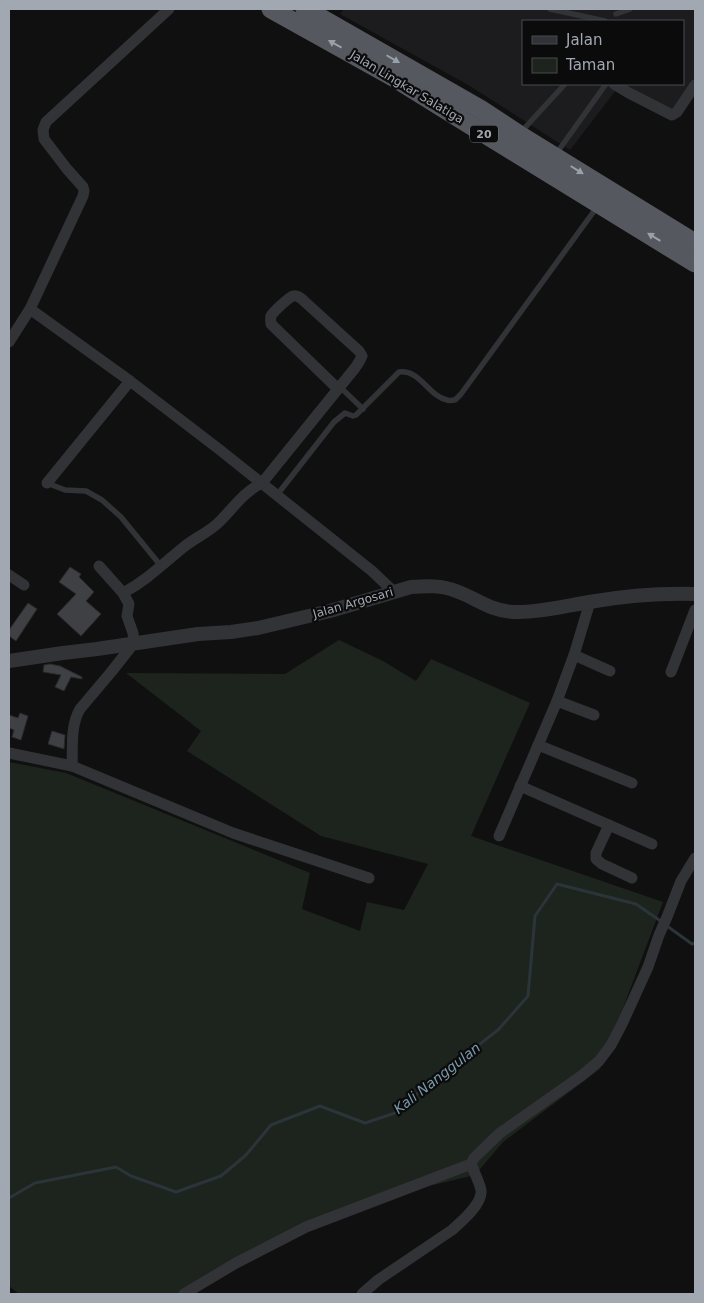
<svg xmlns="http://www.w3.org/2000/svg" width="704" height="1303" font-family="'DejaVu Sans',sans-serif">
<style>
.built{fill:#1c1c1e;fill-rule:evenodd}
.green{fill:#1d241d}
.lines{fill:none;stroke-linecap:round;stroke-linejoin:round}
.stream{stroke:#2a3439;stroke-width:3}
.building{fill:#3f4044;stroke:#2a2a2d}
.service{stroke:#313336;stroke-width:5.5}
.minor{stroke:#313336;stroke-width:11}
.tertiary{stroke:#313336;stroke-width:14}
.trunk{stroke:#55585e;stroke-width:19}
.oneway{fill:#9aa0a9}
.labels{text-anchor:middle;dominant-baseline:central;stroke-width:4.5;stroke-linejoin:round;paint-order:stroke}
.shield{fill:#0b0b0c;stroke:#757980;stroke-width:1}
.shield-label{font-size:11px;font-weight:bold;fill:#a2a8b1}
.street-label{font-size:12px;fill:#a2a8b1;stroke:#0b0b0c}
.water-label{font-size:14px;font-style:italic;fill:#7a9aab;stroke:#0b0b0c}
</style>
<rect width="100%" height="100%" fill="#101011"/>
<path class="built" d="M344,9h351v72l-23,33 -52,-29 -50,65 -100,-64 -130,-72zM523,21h160v63h-160z"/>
<polygon class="green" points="339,640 383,661 416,681 431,659 530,703 471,836 663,902 600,1069 503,1142 475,1175 400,1193 305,1229 187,1294 19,1294 9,1286 9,762 66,773 310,873 302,909 360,931 367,902 404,910 428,864 321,836 187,751 201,731 126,673 285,674"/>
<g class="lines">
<g class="stream">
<polyline points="667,926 692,944 695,943"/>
<polyline points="9,1198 35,1183 116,1167 131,1176 176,1192 221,1176 246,1155 271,1125 320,1106 365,1123 395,1113 432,1081 498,1030 528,996 535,916 557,884 636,904 662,922"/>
</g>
</g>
<g class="building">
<polygon points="70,567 81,574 79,577 94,592 86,601 101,614 81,636 57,614 76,594 59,582"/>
<polygon points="28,603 37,609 16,641 9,636 9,630"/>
<polygon points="50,664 60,666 82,677 82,679 71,677 64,691 55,687 61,675 43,672 44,665"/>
<polygon points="20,713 28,716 21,740 12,737 14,730 9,728 9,715 18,718"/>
<polygon points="52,731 65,735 64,749 48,744"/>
</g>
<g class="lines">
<g class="service">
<polyline points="550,9 605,21"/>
<polyline points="616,14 630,9"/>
<polyline points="521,132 565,84"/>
<polyline points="556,154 606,84"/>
<polyline points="340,387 363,409"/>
<polyline points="47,483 65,490 86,491 102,500 121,517 161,566"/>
<path d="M277,495l57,-73 11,-9 8,3 3,-1 43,-43c21,-3 29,24 48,28 2,1 5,0 8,0l6,-6 136,-187"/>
</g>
<g class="minor">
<polyline points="614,84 629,93 672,115 677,112 695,85"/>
<polyline points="30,309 83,196 84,191 83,187 67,169 44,139 43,130 46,122 169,9"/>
<polyline points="9,342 30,309 130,381 220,450 372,571 394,592"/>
<polyline points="47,483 130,381"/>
<polyline points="9,575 24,585"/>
<path d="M123,593c24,-13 41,-30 62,-47 10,-8 22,-13 32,-22 15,-14 26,-32 45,-41l93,-115 4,-6 3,-6 -3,-5 -55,-50c-3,-3 -7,-6 -11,-5 -5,2 -20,16 -22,20 -1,4 0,5 0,8l67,65"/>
<polyline points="574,655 610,671"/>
<polyline points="671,672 695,610"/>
<polyline points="557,701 594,715"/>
<polyline points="538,745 632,783"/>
<polyline points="9,753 72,766 233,833 369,878"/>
<path d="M72,766c1,-19 -2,-40 8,-57l32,-38 22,-28 -1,-10 -6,-17 2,-12 -6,-11 -24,-27"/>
<polyline points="520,786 652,844"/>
<polyline points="609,825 596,853 596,859 602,864 632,878"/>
<polyline points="499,836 557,701 574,655 590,602"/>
<polyline points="184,1294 236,1263 306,1227 471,1164"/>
<path d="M362,1294l16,-14 74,-50c9,-8 31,-26 29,-40 -2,-9 -7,-18 -10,-26l3,-6 26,-25 81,-57 18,-15 12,-16 11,-21 26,-57 11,-32 8,-18 14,-36 14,-23"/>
</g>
<path class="tertiary" d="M9,661l54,-8 34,-4 101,-15 33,-2 27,-4 72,-17 81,-24c15,-1 31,-2 45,4 20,7 35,20 57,21 25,1 51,-6 76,-10 35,-6 71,-9 106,-8"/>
<g class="trunk">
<polyline points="271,9 393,77 467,123 695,263"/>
<polyline points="305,9 480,109 518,134 695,243"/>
</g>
</g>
<defs><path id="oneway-solid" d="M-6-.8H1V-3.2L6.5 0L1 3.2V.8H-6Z" transform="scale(1.25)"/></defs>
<g class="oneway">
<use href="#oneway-solid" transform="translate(335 44) rotate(-151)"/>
<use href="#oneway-solid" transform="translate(393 59) rotate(30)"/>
<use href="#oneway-solid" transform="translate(577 170) rotate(32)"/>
<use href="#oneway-solid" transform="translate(654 237) rotate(-149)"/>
</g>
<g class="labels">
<rect class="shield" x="470" y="125.5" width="28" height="17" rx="4"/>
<g class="shield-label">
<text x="484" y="134">20</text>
</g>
<g class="street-label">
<text transform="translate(407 87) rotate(31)">Jalan Lingkar Salatiga</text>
<text transform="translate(353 603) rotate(-16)">Jalan Argosari</text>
</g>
<g class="water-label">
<text transform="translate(437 1078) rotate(-38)">Kali Nanggulan</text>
</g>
</g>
<rect width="704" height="1303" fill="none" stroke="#a2a8b1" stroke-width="20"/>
<rect x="522" y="20" width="162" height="65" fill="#0b0b0c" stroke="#474a4e"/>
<rect x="532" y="36" width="25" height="8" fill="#313336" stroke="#474a4e"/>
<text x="566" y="45" font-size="15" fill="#a2a8b1">Jalan</text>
<rect x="532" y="58" width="25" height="15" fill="#1d241d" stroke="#474a4e"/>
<text x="566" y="70" font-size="15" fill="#a2a8b1">Taman</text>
</svg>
